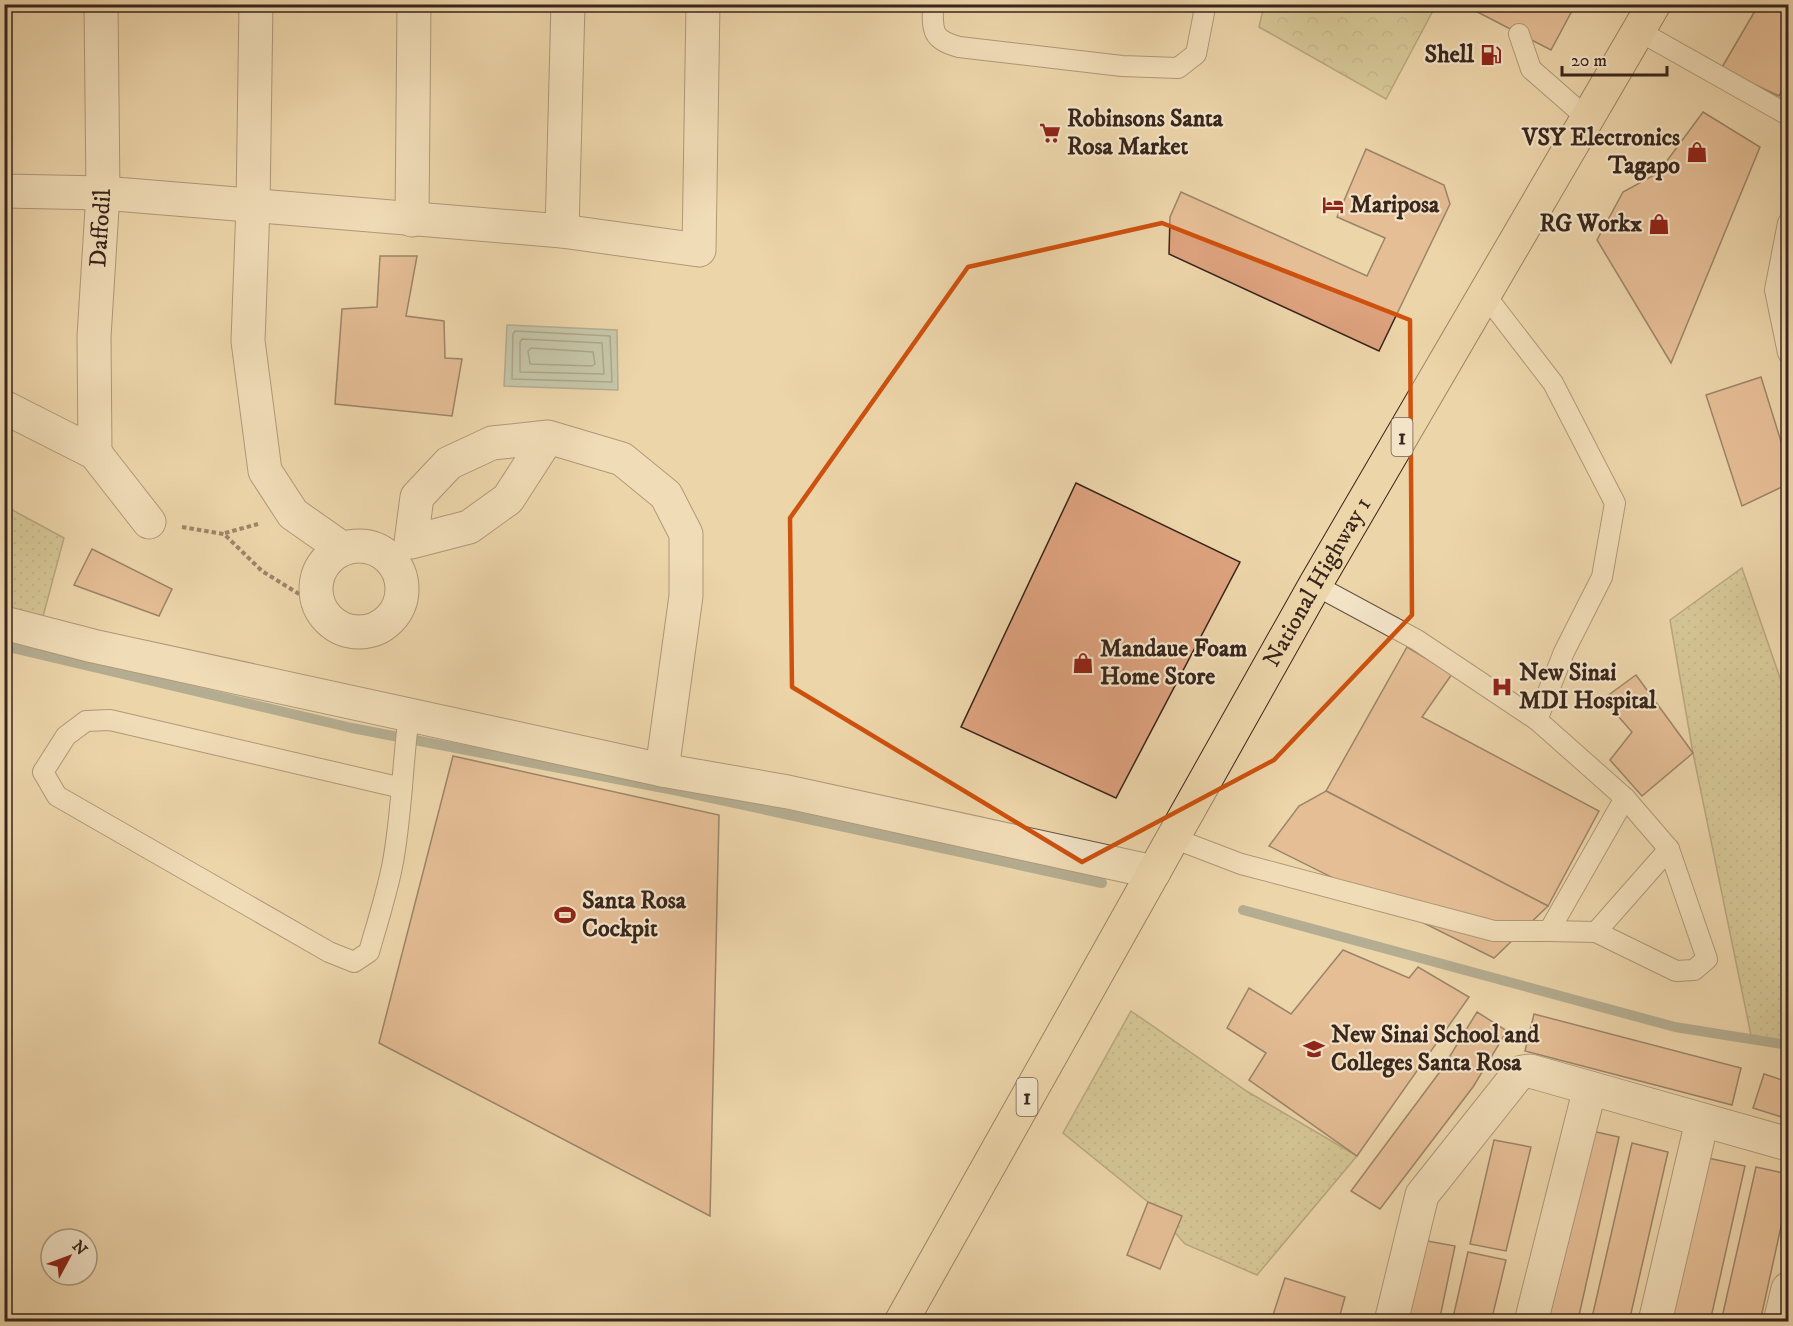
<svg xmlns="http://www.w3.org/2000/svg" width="1793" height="1326" font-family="'IM FELL DW Pica',serif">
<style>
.grass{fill:url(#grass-dots);stroke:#7c7050;stroke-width:1.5}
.forest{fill:url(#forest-crowns);stroke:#7c7050;stroke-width:1.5}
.water{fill:#99b8ad;stroke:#727d73;stroke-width:1.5}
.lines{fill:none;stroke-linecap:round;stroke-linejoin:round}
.shore{stroke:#686e64;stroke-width:1.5}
.stream{stroke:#727d73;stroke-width:10}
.building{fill:#dda27e;stroke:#38251c;stroke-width:1.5}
.lane-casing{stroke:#655140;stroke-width:22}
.street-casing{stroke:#655140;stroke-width:35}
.highway-casing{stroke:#38251c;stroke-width:35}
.path{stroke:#38251c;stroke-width:4;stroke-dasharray:4.5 3;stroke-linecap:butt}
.lane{stroke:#f3e4c8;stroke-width:20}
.street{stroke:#f3e4c8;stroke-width:33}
.highway{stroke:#edd5aa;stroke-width:33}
.marked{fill:none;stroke:#ce510e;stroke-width:4.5;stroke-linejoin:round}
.labels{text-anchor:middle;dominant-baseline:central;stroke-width:4.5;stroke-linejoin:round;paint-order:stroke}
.shield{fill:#f3e4c8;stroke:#705e50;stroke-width:1.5}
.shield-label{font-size:22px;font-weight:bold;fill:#38251c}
.poi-label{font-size:24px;font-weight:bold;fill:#38251c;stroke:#f3e4c8;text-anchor:start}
.street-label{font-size:24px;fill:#38251c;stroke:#f3e4c8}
</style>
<defs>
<pattern id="grass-dots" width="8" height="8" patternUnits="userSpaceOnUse" patternTransform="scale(1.5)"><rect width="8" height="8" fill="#bfbb84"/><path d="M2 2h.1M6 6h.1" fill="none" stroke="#9c986b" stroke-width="1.8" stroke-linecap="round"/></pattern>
<pattern id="forest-crowns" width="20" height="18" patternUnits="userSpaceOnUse" patternTransform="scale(1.5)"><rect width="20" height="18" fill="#bfbb84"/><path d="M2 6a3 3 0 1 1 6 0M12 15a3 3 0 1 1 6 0" fill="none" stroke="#9c986b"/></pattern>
</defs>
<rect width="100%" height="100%" fill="#edd5aa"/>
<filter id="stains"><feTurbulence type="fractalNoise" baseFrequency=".00333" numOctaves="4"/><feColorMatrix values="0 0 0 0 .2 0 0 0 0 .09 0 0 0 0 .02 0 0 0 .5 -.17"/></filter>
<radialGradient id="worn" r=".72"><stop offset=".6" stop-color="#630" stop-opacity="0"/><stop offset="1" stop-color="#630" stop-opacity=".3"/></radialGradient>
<g class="grass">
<polygon points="5,506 64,538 42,620 5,611"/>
<polygon points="1742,568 1788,701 1788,1045 1752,1040 1693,753 1670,620"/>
<polygon points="1131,1011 1248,1092 1357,1156 1257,1275 1185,1244 1148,1202 1063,1133"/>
</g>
<polygon class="forest" points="1264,5 1264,4 1436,5 1386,99 1259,27"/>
<polygon class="water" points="507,325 617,330 618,390 504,386"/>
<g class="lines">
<g class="shore">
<polygon points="515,331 610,336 612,382 512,379 513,334"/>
<polygon points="522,339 602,343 604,374 520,372 520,342"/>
<polygon points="531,348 593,352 595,364 592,366 530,364 528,351"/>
</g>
<g class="stream">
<polyline points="4,646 352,728 679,791 1102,883"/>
<polyline points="1243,910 1675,1027 1788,1045"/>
</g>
</g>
<g class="building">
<polygon points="1462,4 1566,4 1573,9 1551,50"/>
<polygon points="1759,4 1788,4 1788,79 1779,96 1721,69"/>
<polygon points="1703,112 1760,147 1671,363 1597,240 1623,192 1658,173"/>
<polygon points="1366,149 1444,185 1450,204 1379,351 1169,254 1170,217 1181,192 1367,276 1385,238 1337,217"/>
<polygon points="380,256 417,256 406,316 444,321 445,358 462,359 452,416 335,404 342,309 377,307"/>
<polygon points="1761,377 1788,464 1788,484 1742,506 1706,395"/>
<polygon points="1076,483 1240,562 1116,798 961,727"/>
<polygon points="92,549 172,589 159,616 74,585"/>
<polygon points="1407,647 1452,674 1422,717 1599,811 1548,906 1326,791"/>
<polygon points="1636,675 1693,753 1642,796 1610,760 1632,732 1603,699"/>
<polygon points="453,756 719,815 710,1216 379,1043"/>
<polygon points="1326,791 1548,906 1494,958 1269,846 1299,806"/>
<polygon points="1343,950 1409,978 1418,967 1469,997 1357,1156 1249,1080 1266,1053 1227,1028 1249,988 1291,1014"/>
<polygon points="1477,1012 1507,1031 1473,1087 1380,1209 1351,1191 1442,1069"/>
<polygon points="1534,1014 1741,1068 1732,1105 1525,1051"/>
<polygon points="1764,1074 1788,1082 1788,1119 1753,1108"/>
<polygon points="1583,1129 1619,1137 1578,1320 1541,1312"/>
<polygon points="1494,1140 1531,1147 1506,1251 1470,1244"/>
<polygon points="1632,1143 1668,1152 1629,1322 1591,1322"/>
<polygon points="1708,1158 1745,1166 1710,1322 1671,1322"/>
<polygon points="1756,1167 1788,1174 1788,1195 1760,1322 1721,1322"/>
<polygon points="1148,1202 1182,1216 1160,1269 1127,1255"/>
<polygon points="1422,1240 1455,1246 1439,1322 1403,1322"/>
<polygon points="1468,1252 1506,1260 1491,1322 1452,1322"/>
<polygon points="1285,1278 1345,1297 1338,1322 1292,1322 1273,1315"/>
</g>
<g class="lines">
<defs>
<g id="lane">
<path d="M933,4c-1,27 -1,36 26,43l163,19 56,2 18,-14 8,-41 -3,-9"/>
<polyline points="1639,31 1788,115"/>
<polyline points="1519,34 1531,69 1588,119"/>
<polyline points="1788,223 1775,290 1788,353"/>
<polyline points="1486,296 1553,383 1615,503 1602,577 1564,652 1537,720"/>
<path d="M402,788l-292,-68 -24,1 -20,15 -23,36 14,24 272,156 25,10 15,-10c8,-28 17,-56 23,-85 10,-50 10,-102 17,-152"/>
<polyline points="1173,838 1241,864 1494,931 1549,931 1625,798 1537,720 1417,640 1315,585"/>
<polyline points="1549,931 1596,932 1669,849 1625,798"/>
<polyline points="1596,932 1676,971 1694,970 1707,959 1669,849"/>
</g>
<g id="street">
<polyline points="256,4 253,206 248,341 265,471 293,514 343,549"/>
<polyline points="4,191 103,193 562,231 699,250 703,4"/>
<polyline points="412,220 414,4"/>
<polyline points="562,231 568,4"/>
<polyline points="4,407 95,453 149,522"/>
<polyline points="548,437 508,499 469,527 411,542 417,497 449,463 492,443 548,437 622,459 666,495 686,534 686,596 662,770"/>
<path id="s1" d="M95,453l-1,-116 9,-144 -2,-189"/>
<circle cx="359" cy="589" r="43"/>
<polyline points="4,623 93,646 662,770 788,792 1154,872"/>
<polyline points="1391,1322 1422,1195 1515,1078 1522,1072 1530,1071 1590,1088"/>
<polyline points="1531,1322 1590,1088 1788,1144"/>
<polyline points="1655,1322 1702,1121"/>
<polyline points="1780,1322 1788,1289"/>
</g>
<g id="highway">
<path id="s2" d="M901,1322l414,-737 339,-581"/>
</g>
</defs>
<use href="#lane" class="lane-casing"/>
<use href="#street" class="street-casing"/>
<use href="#highway" class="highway-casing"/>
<g class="path">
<polyline points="182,527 224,534 262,571 320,607"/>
<polyline points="225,533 258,524"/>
</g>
<use href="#lane" class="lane"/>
<use href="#street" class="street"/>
<use href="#highway" class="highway"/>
</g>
<path d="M0 0H1793V1326H0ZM1162,223l248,97 2,295 -138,145 -192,102 -290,-175 -2,-169 178,-251z" fill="#edd5aa" fill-opacity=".55" fill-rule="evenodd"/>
<path class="marked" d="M1162,223l248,97 2,295 -138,145 -192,102 -290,-175 -2,-169 178,-251z"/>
<defs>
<symbol id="fuel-bare" viewBox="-9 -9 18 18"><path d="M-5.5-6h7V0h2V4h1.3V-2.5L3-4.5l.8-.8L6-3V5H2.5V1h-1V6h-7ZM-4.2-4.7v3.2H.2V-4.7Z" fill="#8f2418" stroke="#f3e4c8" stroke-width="2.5" paint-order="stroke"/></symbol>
<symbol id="supermarket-bare" viewBox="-9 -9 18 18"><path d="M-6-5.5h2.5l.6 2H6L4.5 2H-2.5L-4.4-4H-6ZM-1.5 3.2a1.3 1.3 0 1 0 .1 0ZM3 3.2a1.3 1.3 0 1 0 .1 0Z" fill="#8f2418" stroke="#f3e4c8" stroke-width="2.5" paint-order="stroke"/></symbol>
<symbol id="shop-bare" viewBox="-9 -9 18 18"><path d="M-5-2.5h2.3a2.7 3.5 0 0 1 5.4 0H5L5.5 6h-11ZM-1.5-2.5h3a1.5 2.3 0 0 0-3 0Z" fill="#8f2418" stroke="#f3e4c8" stroke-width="2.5" paint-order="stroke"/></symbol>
<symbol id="hotel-bare" viewBox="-9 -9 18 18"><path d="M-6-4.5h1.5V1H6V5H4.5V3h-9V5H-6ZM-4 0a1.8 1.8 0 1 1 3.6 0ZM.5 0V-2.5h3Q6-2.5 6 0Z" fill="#8f2418" stroke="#f3e4c8" stroke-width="2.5" paint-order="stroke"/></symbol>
<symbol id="hospital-bare" viewBox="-9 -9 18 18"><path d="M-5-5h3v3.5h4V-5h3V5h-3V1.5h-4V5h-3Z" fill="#8f2418" stroke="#f3e4c8" stroke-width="2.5" paint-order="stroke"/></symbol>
<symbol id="stadium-bare" viewBox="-9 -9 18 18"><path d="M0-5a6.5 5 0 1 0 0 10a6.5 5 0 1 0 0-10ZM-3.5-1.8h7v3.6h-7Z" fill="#8f2418" stroke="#f3e4c8" stroke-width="2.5" paint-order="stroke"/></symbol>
<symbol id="university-bare" viewBox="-9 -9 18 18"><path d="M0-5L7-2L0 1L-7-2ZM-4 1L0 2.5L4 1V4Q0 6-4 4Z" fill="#8f2418" stroke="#f3e4c8" stroke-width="2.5" paint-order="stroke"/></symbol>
</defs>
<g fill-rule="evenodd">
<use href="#fuel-bare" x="1476" y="40" width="30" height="30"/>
<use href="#supermarket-bare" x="1035" y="118" width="30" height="30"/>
<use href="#shop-bare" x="1682" y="137" width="30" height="30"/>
<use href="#hotel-bare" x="1318" y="190" width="30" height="30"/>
<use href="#shop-bare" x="1644" y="209" width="30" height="30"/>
<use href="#shop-bare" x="1068" y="648" width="30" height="30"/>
<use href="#hospital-bare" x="1487" y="672" width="30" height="30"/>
<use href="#stadium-bare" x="550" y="900" width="30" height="30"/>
<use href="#university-bare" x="1299" y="1034" width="30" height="30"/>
</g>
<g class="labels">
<g class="shield">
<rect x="1391.5" y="418" width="21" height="38" rx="4.5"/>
<rect x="1016.5" y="1078" width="21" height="38" rx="4.5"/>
</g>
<g class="shield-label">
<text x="1402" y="437">1</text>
<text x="1027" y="1097">1</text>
</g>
<g class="poi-label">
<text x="1474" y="55" text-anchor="end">Shell</text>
<text x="1067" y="119">Robinsons Santa<tspan x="1067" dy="28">Rosa Market</tspan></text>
<text x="1680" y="138" text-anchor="end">VSY Electronics<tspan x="1680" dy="28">Tagapo</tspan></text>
<text x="1350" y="205">Mariposa</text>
<text x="1642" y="224" text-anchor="end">RG Workx</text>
<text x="1100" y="649">Mandaue Foam<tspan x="1100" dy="28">Home Store</tspan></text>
<text x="1519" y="673">New Sinai<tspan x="1519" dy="28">MDI Hospital</tspan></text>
<text x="582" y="901">Santa Rosa<tspan x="582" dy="28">Cockpit</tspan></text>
<text x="1331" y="1035">New Sinai School and<tspan x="1331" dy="28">Colleges Santa Rosa</tspan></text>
</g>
<g class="street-label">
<text stroke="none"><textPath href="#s1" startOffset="225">Daffodil</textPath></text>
<text stroke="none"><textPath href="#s2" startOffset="849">National Highway 1</textPath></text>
</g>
</g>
<rect width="1793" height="1326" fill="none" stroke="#edd5aa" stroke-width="24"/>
<rect x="6" y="6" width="1781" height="1314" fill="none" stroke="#38251c" stroke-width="3"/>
<rect x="12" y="12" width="1769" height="1302" fill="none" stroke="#38251c" stroke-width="1.5"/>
<g transform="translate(69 1257) rotate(49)"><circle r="28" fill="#f3e4c8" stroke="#a89883" stroke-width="1.5"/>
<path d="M0-4.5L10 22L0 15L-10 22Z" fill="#8f2418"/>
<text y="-9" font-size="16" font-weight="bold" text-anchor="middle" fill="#38251c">N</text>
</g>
<path d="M1562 66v9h105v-9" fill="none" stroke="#38251c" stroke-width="3"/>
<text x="1571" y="66" font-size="18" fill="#38251c" stroke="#f3e4c8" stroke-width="4.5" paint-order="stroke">20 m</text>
<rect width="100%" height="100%" filter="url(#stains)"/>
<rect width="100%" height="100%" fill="url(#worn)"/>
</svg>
